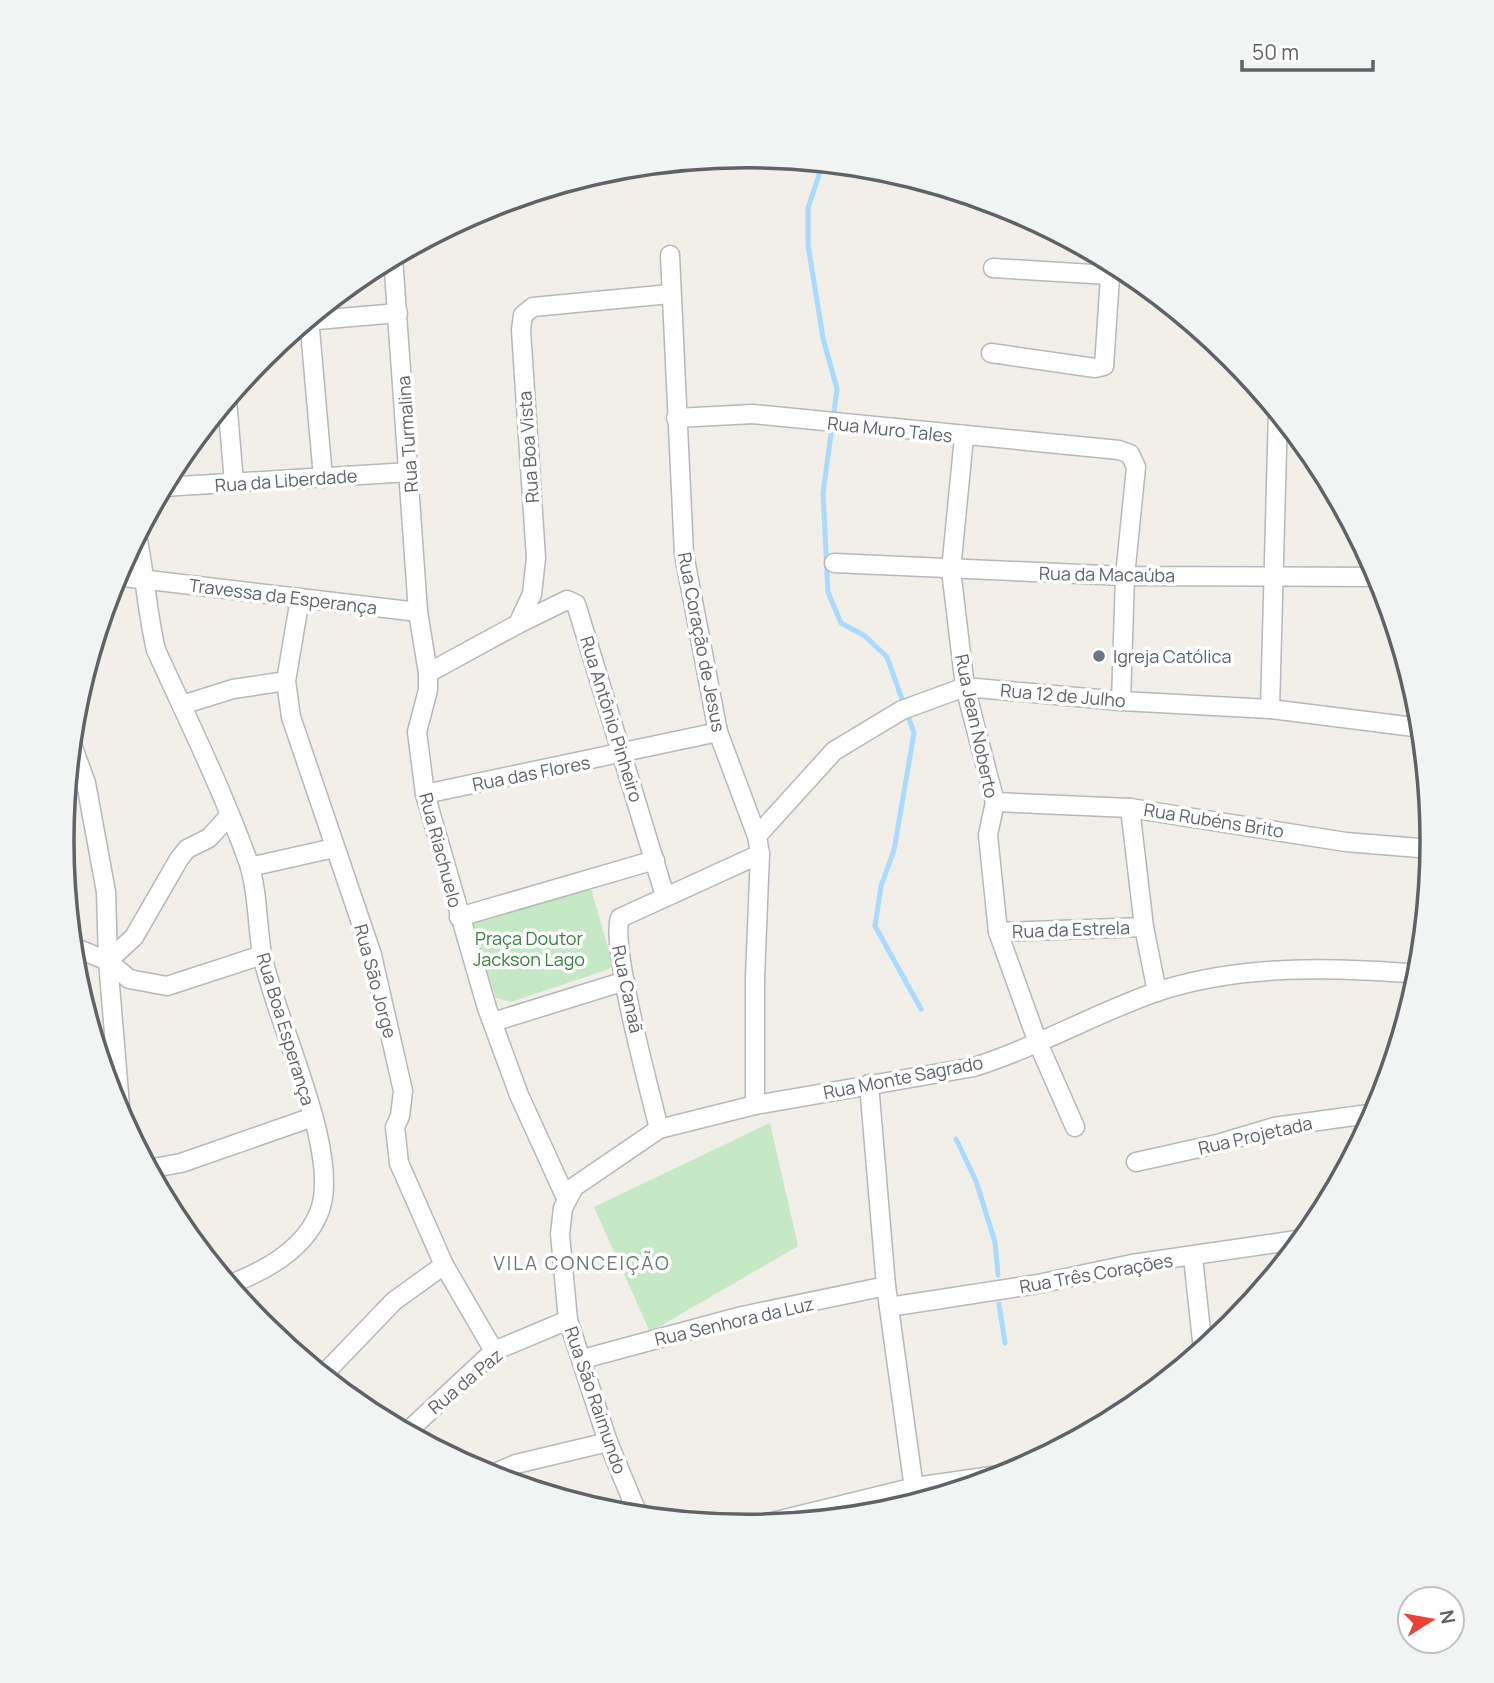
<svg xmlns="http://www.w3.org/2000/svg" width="1494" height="1683" font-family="Manrope,sans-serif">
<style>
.green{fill:#c5e8c5}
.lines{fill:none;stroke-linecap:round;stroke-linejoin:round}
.stream{stroke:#aadaff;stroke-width:5}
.minor-casing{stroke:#b5b8bc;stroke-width:21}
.minor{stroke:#fff;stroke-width:18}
.worship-dot{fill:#6b7280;stroke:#fff;stroke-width:2.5}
.labels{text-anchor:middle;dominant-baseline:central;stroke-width:7;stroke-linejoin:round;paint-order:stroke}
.street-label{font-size:18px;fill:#5f6368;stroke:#fff}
.worship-label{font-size:18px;fill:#5b616d;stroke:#fff;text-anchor:start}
.park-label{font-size:18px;fill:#348238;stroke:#fff}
.neighbourhood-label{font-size:19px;letter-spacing:2px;fill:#70757a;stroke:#fff}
.rim{fill:none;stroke:#5f6368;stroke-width:3.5}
</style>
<rect width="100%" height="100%" fill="#f1efe8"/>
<g class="green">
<polygon points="590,885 613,965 609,969 511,1002 496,998 473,926 479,917"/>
<polygon points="770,1123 798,1246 650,1332 594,1207"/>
</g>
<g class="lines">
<g class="stream">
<polyline points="823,163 808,208 808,245 823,338 837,389 823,493 828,592 841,623 865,636 887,657 914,733 894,850 881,886 875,926 921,1009"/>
<polyline points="956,1139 976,1181 995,1242 998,1275"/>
<polyline points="999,1304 1005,1343"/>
</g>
<defs>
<g id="minor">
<polyline points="670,255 684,554 718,732 757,836 760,854 755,977 755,1105"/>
<polyline points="393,257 418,612 428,673 428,690 417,732 425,794 487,1008 519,1095 566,1198"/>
<polyline points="993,268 1109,275"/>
<polyline points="309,318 323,478"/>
<polyline points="305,321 398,313"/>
<polyline points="991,353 1095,368 1104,366 1111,262"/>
<polyline points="227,399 234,483"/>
<polyline points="676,418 753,414 1119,450 1130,454 1136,467 1125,576 1121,701"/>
<polyline points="964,437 951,570 965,687 995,802 988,835 998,932 1038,1043 1075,1127"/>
<polyline points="163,487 410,472"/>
<path d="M137,535c8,39 10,77 19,115 32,70 67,141 93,214 9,28 8,61 13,90 13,66 79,196 58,256 -14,39 -57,62 -92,75"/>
<polyline points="834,563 1125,576 1379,577"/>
<polyline points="115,576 418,612"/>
<polyline points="300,598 286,681 291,717 372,955 403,1091 400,1116 395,1127 399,1163 444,1265 494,1351"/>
<polyline points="518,624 567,600 576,604 665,896"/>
<polyline points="428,673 518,624 532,594 536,558 521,330 523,315 533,307 670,294"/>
<polyline points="182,705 233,689 286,681"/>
<polyline points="1270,709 1278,412"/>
<polyline points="71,742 86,783 106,892 108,961 121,1118"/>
<polyline points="425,794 718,732"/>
<polyline points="995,802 1130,808 1346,842 1431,849"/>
<polyline points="1130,808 1144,927 1157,992"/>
<polyline points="757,836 834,751 902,710 965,687 1121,701 1270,709 1422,728"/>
<polyline points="250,867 334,848"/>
<polyline points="459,917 655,860"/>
<polyline points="998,932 1144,927"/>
<polyline points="71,946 108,961 129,979 167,986 262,955"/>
<polyline points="108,961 134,937 179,859 187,849 209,838 229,816"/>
<polyline points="493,1022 625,981"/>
<polyline points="869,1084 886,1286 916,1503"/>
<path d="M659,1129c-9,-38 -49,-182 -39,-211l140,-64"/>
<polyline points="1136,1162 1217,1144 1274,1127 1376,1113"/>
<polyline points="148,1169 181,1163 313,1117"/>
<polyline points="1193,1257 1203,1350"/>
<polyline points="889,1307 1038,1284 1132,1264 1304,1239"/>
<polyline points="583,1359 742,1316 886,1286"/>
<polyline points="322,1376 394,1301 444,1265"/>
<polyline points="406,1433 494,1351 568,1320"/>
<polyline points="488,1476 516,1464 608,1442"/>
<path d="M639,1517l-31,-75 -40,-122 -8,-86 3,-26 11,-21 85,-58 96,-24 219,-38c63,-20 120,-53 182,-75 84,-28 177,-25 264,-18"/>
<polyline points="756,1526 915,1487 1013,1473"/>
</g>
</defs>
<use href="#minor" class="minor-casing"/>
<use href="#minor" class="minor"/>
</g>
<circle class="worship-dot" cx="1099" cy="656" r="7"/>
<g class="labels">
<g class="street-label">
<text transform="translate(890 429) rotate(6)">Rua Muro Tales</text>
<text transform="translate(407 434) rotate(-94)">Rua Turmalina</text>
<text transform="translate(528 447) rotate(-94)">Rua Boa Vista</text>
<text transform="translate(286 480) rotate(-4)">Rua da Liberdade</text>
<text transform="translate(1107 574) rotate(1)">Rua da Macaúba</text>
<text transform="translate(283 596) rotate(7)">Travessa da Esperança</text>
<text transform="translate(702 642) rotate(79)">Rua Coração de Jesus</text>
<text transform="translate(1063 695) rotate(5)">Rua 12 de Julho</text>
<text transform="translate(612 719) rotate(73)">Rua Antônio Pinheiro</text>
<text transform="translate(977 726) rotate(78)">Rua Jean Noberto</text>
<text transform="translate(531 773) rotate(-11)">Rua das Flores</text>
<text transform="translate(1214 820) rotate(9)">Rua Rubéns Brito</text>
<text transform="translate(441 850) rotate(75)">Rua Riachuelo</text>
<text transform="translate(1071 929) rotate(-2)">Rua da Estrela</text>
<text transform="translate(376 981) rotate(75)">Rua São Jorge</text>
<text transform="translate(628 989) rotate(78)">Rua Canaã</text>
<text transform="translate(286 1029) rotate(73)">Rua Boa Esperança</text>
<text transform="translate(903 1077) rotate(-11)">Rua Monte Sagrado</text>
<text transform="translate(1255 1135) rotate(-13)">Rua Projetada</text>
<text transform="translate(1096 1273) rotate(-10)">Rua Três Corações</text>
<text transform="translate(734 1321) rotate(-13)">Rua Senhora da Luz</text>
<text transform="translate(465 1381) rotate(-40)">Rua da Paz</text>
<text transform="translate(596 1400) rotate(71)">Rua São Raimundo</text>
</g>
<g class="worship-label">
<text x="1113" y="656">Igreja Católica</text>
</g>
<g class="park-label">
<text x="529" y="938">Praça Doutor<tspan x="529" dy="21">Jackson Lago</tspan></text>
</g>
<g class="neighbourhood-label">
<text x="582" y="1263">VILA CONCEIÇÃO</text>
</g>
</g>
<path d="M0 0H1494V1683H0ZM74 841a673 673 0 1 1 1346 0a673 673 0 1 1-1346 0Z" fill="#f2f3f3" fill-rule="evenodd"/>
<path class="rim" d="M74 841a673 673 0 1 1 1346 0a673 673 0 1 1-1346 0Z"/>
<g transform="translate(1431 1620) rotate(79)"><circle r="33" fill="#ffffff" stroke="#bfc1c3" stroke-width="2"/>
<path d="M0-5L12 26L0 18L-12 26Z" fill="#ea4335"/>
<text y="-10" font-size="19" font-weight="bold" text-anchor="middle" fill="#5f6368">N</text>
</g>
<path d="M1242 60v10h131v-10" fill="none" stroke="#5f6368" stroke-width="3.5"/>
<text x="1252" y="60" font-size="21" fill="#5f6368" stroke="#ffffff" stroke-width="5" paint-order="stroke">50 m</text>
</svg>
